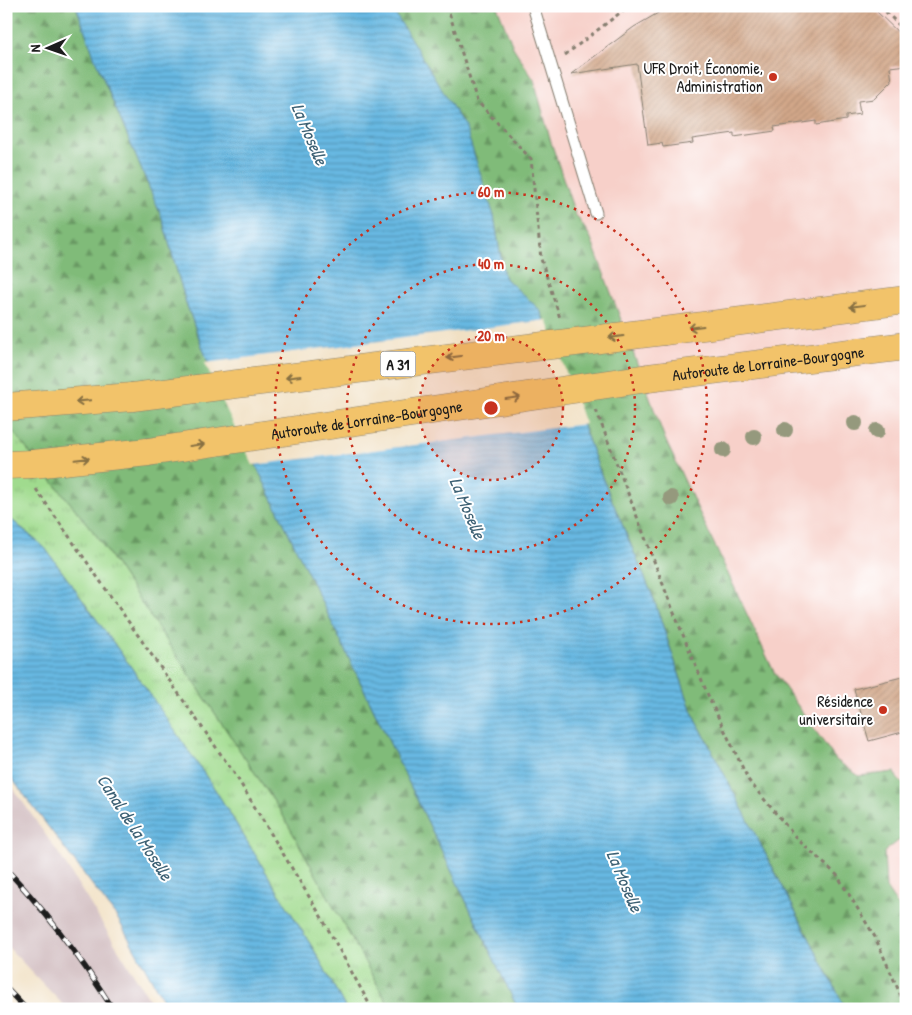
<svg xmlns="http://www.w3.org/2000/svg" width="912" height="1015" font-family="'Patrick Hand',sans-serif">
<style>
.built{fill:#f7d0c9}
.industrial{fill:#d2bec1}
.grass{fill:url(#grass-tufts);stroke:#5e7c55}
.forest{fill:url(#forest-firs);stroke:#4e6c4a}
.water{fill:url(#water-rules);stroke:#426a7f}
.pier{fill:#f1e0c3}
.building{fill:url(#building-hatch)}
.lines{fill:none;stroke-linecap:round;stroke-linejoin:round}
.service-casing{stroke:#867e70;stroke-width:13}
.motorway-casing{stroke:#867e70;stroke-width:29}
.path{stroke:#867e70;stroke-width:3;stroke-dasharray:4 4;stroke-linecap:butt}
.service{stroke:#fff;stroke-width:11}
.motorway{stroke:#f2c36a;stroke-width:28}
.rail-casing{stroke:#1c1c1c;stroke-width:5.5}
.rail{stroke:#fff;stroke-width:4;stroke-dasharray:11;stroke-linecap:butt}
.motorway-bridge-casing{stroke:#867e70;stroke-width:29;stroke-linecap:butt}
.motorway-bridge{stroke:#f2c36a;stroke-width:28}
.tree{fill:#95997d}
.oneway{stroke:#877043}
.ring{fill:none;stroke:#c8321e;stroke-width:2.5;stroke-dasharray:2.5 5}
.poi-dot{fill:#c8321e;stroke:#fff;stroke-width:2}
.labels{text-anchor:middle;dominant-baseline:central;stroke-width:4;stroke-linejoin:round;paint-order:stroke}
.shield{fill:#fff;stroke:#606060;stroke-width:1}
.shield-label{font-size:15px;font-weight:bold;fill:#1c1c1c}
.poi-label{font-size:16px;fill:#1c1c1c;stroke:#fff;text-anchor:end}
.street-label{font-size:16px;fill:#1c1c1c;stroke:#fff}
.water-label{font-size:18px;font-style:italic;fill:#3e6275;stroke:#fff}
.centre{fill:#c8321e;stroke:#fff;stroke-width:2.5}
.ring-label{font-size:15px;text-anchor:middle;font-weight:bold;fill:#c8321e;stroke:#fff;stroke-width:4;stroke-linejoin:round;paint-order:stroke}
</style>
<defs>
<pattern id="grass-tufts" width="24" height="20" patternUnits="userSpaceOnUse" patternTransform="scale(1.25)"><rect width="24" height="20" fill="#a0db8e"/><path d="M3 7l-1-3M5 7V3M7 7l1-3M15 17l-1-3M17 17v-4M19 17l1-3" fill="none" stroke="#89bb7a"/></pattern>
<pattern id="forest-firs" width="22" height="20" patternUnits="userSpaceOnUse" patternTransform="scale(1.25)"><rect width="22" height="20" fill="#80bb79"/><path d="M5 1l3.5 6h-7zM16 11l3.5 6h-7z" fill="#689762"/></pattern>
<pattern id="water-rules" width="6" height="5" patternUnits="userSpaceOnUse" patternTransform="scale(1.25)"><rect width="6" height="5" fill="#67b8e2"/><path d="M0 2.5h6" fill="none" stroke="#5495b6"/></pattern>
<pattern id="building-hatch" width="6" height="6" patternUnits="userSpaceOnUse" patternTransform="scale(1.25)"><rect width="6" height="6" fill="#d2a789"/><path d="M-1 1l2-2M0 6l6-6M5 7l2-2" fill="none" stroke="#b48f76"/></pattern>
</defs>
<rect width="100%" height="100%" fill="#fff"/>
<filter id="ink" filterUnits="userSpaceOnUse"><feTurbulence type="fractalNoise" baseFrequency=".02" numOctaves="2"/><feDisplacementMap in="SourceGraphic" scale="10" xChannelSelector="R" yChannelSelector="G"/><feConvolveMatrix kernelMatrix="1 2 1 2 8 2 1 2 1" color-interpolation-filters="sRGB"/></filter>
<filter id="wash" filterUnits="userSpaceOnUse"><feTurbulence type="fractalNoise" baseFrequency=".0096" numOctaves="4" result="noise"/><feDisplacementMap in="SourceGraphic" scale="20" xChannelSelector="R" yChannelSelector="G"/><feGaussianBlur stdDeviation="1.12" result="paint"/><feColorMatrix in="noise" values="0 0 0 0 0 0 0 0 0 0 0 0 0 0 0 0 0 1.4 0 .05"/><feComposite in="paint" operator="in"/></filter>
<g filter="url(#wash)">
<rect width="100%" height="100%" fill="#f1e0c3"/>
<polygon class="built" points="486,6 906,6 906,966 723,621"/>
<polygon class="industrial" points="6,778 61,857 154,1007 153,1009 67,1009 6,945"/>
<polygon class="grass" points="6,423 96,535 281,812 391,1009 346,1009 317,955 216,791 136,674 45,548 6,515"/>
<g class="forest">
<polygon points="6,6 76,6 95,59 162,218 186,303 213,376 518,1009 391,1009 281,812 96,535 6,423"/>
<polygon points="392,6 497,6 513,47 534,80 550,139 575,214 590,236 665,439 774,672 836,760 859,776 895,772 897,778 906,787 906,835 884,852 886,888 903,913 906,914 906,1009 846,1009 692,712 653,597 602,477 540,310 504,277 494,216"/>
</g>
<g class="water">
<polygon points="76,6 392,6 393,10 466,129 494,216 504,277 540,310 602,477 653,597 692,712 846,1009 518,1009 213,376 186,303 162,218 95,59"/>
<polygon points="6,515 45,548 136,674 216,791 317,955 346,1009 168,1009 118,919 6,771"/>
</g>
<polygon class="pier" points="547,320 585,424 253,465 211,377 205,363"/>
<g id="blocks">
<g class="building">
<polygon points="670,6 871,6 906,40 906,65 890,67 892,81 874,99 858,101 860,114 846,116 846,120 816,125 816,121 774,127 775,131 734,137 734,133 692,139 693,143 663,147 662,143 648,145 637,64 571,74 634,27"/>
<polygon points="906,676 906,731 869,741 854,689"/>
</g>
</g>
</g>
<g filter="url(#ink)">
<use href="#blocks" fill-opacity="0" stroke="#867e70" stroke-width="1"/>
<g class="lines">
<defs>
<polyline id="service" points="533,6 596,213"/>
<g id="motorway">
<polyline points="664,331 906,300"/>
<path id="s1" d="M648,378l258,-32"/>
<polyline points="6,407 132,397"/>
<polyline points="33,464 148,452"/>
</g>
</defs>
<use href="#service" class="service-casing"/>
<use href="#motorway" class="motorway-casing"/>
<g class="path">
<polyline points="447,6 477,101 531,159 541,259 560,318"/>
<polyline points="880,6 906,32"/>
<polyline points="565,55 629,6"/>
<polyline points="596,410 674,613 710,700 749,781 798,840 837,875 875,937 906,1007"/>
<polyline points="36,489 236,776 322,918 372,1009"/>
</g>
<use href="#service" class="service"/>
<use href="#motorway" class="motorway"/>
<defs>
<g id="rail">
<path d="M6,869c40,42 76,91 107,140"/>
<polyline points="6,988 26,1009"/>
<polyline points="6,1007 7,1009"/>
</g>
</defs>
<use href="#rail" class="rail-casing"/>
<use href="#rail" class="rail"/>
<defs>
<g id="motorway-bridge">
<polyline points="132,397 664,331"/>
<path id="s2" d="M148,452l500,-74"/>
<polyline points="6,465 33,464"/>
</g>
</defs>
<use href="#motorway-bridge" class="motorway-bridge-casing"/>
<use href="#motorway-bridge" class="motorway-bridge"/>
</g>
<g class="tree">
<circle cx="855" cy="423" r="8"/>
<circle cx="785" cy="430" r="8"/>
<circle cx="877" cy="431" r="8"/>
<circle cx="754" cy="437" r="8"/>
<circle cx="723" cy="450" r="8"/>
<circle cx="671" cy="498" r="8"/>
</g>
<defs><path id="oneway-shaft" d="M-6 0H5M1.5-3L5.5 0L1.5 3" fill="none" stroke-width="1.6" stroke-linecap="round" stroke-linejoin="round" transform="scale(1.25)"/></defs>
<g class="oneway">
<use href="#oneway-shaft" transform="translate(857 306) rotate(173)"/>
<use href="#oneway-shaft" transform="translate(696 327) rotate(173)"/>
<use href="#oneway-shaft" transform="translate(616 337) rotate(173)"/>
<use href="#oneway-shaft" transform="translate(454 357) rotate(173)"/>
<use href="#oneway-shaft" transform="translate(293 377) rotate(173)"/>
<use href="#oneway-shaft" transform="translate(513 398) rotate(-8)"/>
<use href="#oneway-shaft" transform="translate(83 401) rotate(175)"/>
<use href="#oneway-shaft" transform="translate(197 445) rotate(-8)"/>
<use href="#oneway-shaft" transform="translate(82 459) rotate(-6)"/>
</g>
</g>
<circle cx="491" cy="408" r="72" fill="#c8321e" fill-opacity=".12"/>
<g class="ring">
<circle cx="491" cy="408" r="72"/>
<circle cx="491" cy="408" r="144"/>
<circle cx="491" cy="408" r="216"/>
</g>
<g class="poi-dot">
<circle cx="773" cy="77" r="5"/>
<circle cx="883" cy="710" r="5"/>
</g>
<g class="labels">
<rect class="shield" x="380.5" y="351.5" width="35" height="25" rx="4"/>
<g class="shield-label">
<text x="398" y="364">A 31</text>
</g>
<g class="poi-label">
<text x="763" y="68">UFR Droit, Économie,<tspan x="763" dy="18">Administration</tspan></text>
<text x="873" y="701">Résidence<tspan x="873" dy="18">universitaire</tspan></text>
</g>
<g class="street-label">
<text stroke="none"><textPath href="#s1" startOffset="121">Autoroute de Lorraine-Bourgogne</textPath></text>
<text stroke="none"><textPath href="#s2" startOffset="221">Autoroute de Lorraine-Bourgogne</textPath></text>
</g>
<g class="water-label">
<text transform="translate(310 134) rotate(67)">La Moselle</text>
<text transform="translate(468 508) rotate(67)">La Moselle</text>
<text transform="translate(135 827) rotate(57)">Canal de la Moselle</text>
<text transform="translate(625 881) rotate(67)">La Moselle</text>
</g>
</g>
<circle cx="491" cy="408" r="8" class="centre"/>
<g class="ring-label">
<text x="491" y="197">60 m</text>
<text x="491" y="269">40 m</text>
<text x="491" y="341">20 m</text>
</g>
<rect width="912" height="1015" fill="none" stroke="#fff" stroke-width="25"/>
<g transform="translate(48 48) rotate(268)" stroke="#ffffff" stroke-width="4" paint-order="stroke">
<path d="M0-4L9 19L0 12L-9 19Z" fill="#1c1c1c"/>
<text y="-8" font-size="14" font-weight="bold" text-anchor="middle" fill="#1c1c1c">N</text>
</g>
</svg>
